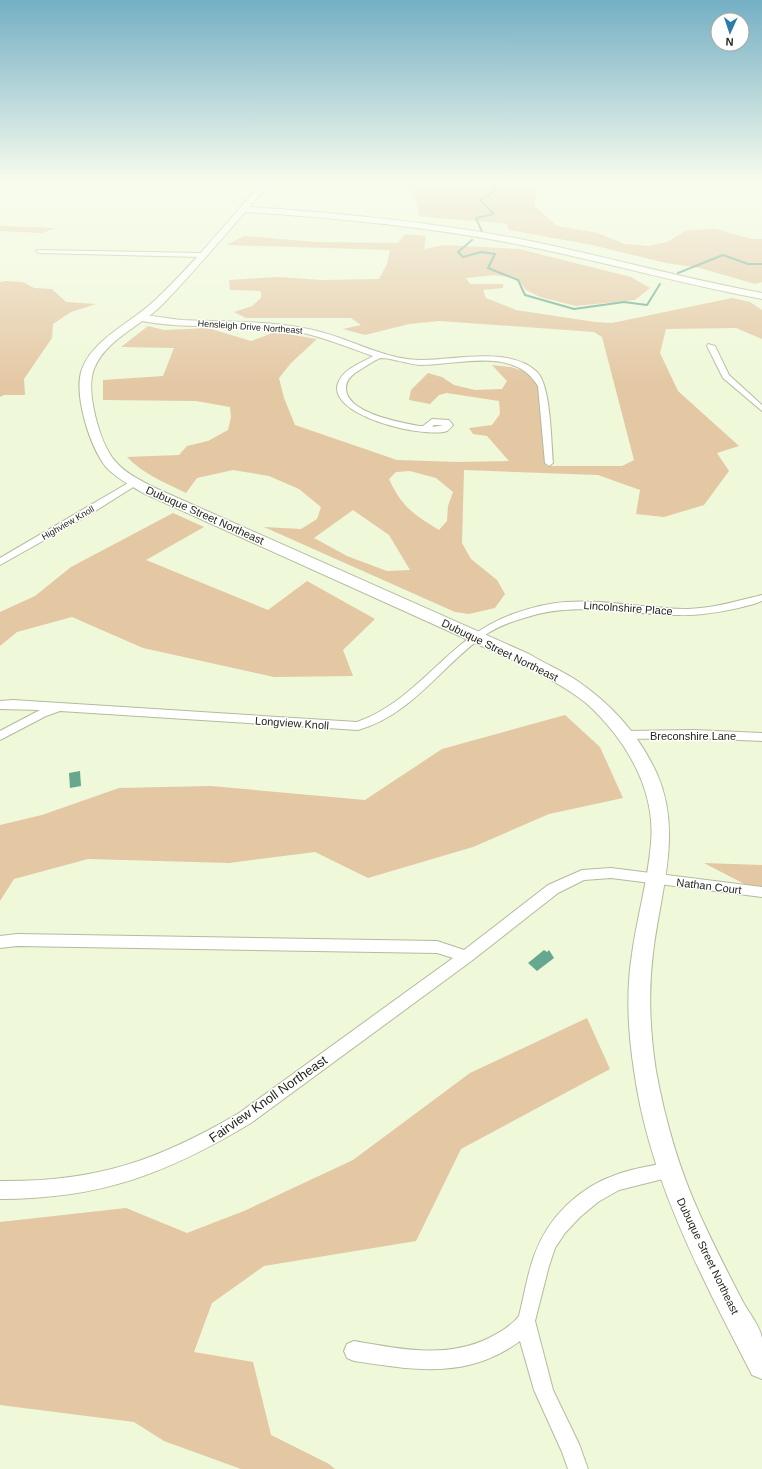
<svg xmlns="http://www.w3.org/2000/svg" width="762" height="1469" font-family="Arial,sans-serif">
<style>
.green{fill:#e4c7a3;fill-rule:evenodd}
.water{fill:#66a88f}
.lines{fill:none;stroke-linecap:round;stroke-linejoin:round}
.stream{stroke:#66a88f;stroke-width:2}
.street-casing{stroke:#b3bb9d;stroke-width:2}
.secondary-casing{stroke:#b3bb9d;stroke-width:2}
.street{fill:#fff;fill-rule:evenodd}
.secondary{fill:#fff;fill-rule:evenodd}
.labels{text-anchor:middle;dominant-baseline:central;stroke-width:3;stroke-linejoin:round;paint-order:stroke}
.far-street-label{font-size:9px;fill:#23261b;stroke:#fff}
.street-label{font-size:11px;fill:#23261b;stroke:#fff}
.near-street-label{font-size:13px;fill:#23261b;stroke:#fff}
</style>
<rect width="100%" height="100%" fill="#eff8d9"/>
<g class="green">
<path d="M362,181h177l-5,25 23,20 41,7 26,11 25,2 18,-4 20,-12 29,-1 36,10h10v43l-7,2 -55,-16 -34,-5 -74,-18 -83,-15 -2,-6c-30,-4 -58,-4 -88,-8l-4,-22 -16,-12z"/>
<polygon points="0,226 56,228 42,233 0,231"/>
<path d="M405,234l21,2 -2,13 20,-4 75,4 112,28 19,11 -15,12 -59,6 -36,-9 -14,-7 -9,-12 -23,-3 -28,3 4,6h33v4l-20,2 3,8 30,12 79,12 17,1 120,-25 18,4 12,8v29l-26,-11 -70,1 -6,24 18,38 61,55 -22,7 12,18 -25,34 -40,12 -28,-3 4,-24 -42,-15 -134,-5 -2,73 9,16 26,21 8,14 -10,14 -26,6 -14,-2 -191,-85 37,2 16,-10 4,-12 -22,-18 -30,-13 -36,-6 -36,8 -11,15c-20,-10 -43,-19 -59,-36l52,-2 8,-9 21,-5 20,-11 3,-13 -1,-10 -34,-6 -93,-1v-20l60,-4 11,-28 -53,-1 27,-21 16,4 44,-2 43,13 24,-9 42,7 -26,24 -12,15 5,20 11,27 102,35 61,2 51,-1 -22,-25 -14,-2 -4,-6 23,-3 8,-11 -1,-13 -52,-8 -8,2 -9,9 -21,-4 2,-10 17,-17 14,4 12,8 21,5 27,-1 5,-8 -15,-16 19,2 17,6 10,12 8,81h76l12,-6 -32,-123 -8,-5 -154,-11 -31,3 -44,11 -22,-6 18,-4 -10,-7h-105l-12,-6 18,-6 9,-8v-7l-31,-1 -1,-10 49,-3 44,3 57,-1 8,-15 3,-14 -164,-5 18,-9 73,6 81,1zM410,471l26,7 17,14 -5,14 -1,15 -8,9c-26,-16 -37,-23 -50,-51l7,-7zM353,510l36,25 21,35 -23,1 -40,-15 -33,-18z"/>
<polygon points="5,281 23,282 34,288 52,289 66,302 96,304 71,312 53,324 52,338 24,379 25,395 4,395 0,397 0,282"/>
<polygon points="173,513 204,527 146,560 268,610 307,581 375,619 343,650 353,676 274,677 143,648 72,617 17,632 0,646 0,612 35,596 71,567"/>
<polygon points="565,715 600,747 623,798 549,814 473,847 368,878 315,852 229,863 88,859 14,879 0,901 0,825 42,815 119,788 211,786 365,800 442,749"/>
<polygon points="704,863 762,865 762,896 754,889"/>
<polygon points="587,1018 610,1069 461,1149 416,1241 264,1266 212,1303 194,1352 253,1362 271,1435 329,1464 335,1469 241,1469 164,1441 134,1422 0,1405 0,1222 126,1208 187,1233 244,1211 353,1160 470,1073"/>
</g>
<g class="water">
<polygon points="80,771 81,786 70,788 69,773"/>
<polygon points="544,950 547,952 549,950 554,958 537,971 528,963"/>
</g>
<g class="lines">
<g class="stream">
<polyline points="482,232 476,218 494,214 480,200 494,192 494,181"/>
<polyline points="472,240 458,252 463,257 481,252 495,254 488,268 518,280 525,295 574,309 624,302 647,305 660,284"/>
<polyline points="678,273 723,255 748,264 762,264"/>
</g>
<defs>
<g id="street">
<polygon points="37,250 201,253 204,255 201,257 39,253 36,251"/>
<path d="M136,316c14,-2 32,3 46,4 45,2 94,0 139,12 34,9 65,28 101,28 33,0 89,-14 115,12 14,14 14,70 16,91l-4,3 -4,-3 -7,-77c-24,-40 -79,-21 -118,-21 -13,-1 -28,-7 -39,-7 -5,1 -21,12 -26,15 -5,4 -9,8 -9,15 0,25 53,34 73,38h4l9,-7 17,1 4,5c-2,2 -4,5 -6,6 -22,8 -125,-16 -108,-50 6,-13 23,-18 34,-25 -29,-10 -56,-22 -87,-26 -49,-6 -102,0 -150,-10zM434,425h10l-12,2z"/>
<polygon points="708,344 715,346 729,375 762,405 762,411 723,378 707,346"/>
<polygon points="135,479 138,480 138,484 89,515 0,565 0,558"/>
<path d="M762,595v6l-8,3c-26,7 -51,12 -78,11 -52,-1 -101,-14 -152,3 -14,4 -27,9 -39,17 -44,31 -73,80 -127,95l-298,-19 -14,5 -46,24v-9l40,-21 -40,-1v-8l13,-1 344,22c63,-22 91,-85 156,-108 17,-6 35,-11 53,-12 41,-3 81,7 122,7 26,-1 49,-8 74,-14z"/>
<polygon points="694,730 762,733 762,741 694,738 625,739 621,738 619,735 621,732 625,731"/>
<path d="M611,868l151,19v10l-151,-19 -27,2 -26,13 -88,69 -219,161c-85,51 -151,76 -251,76v-18c96,1 157,-20 239,-68l214,-155 -16,-5 -420,-7 -17,2v-12l17,-2 420,7 27,9 84,-65 34,-15z"/>
<path d="M669,1162l6,2 3,6 -3,6 -56,14 -21,12 -18,15 -15,16 -10,15 -6,18 -14,55 18,69 26,54 9,25h-20l-6,-17 -28,-62 -14,-49c-53,39 -106,29 -166,20l-7,-3 -3,-7 3,-7 7,-3c46,8 92,18 135,-3 11,-6 22,-12 30,-22 5,-20 8,-40 15,-60 14,-39 45,-69 84,-82 17,-6 34,-8 51,-12z"/>
</g>
<path id="secondary" d="M264,181h8l-23,26c91,6 181,15 271,32 81,16 161,39 242,54v6c-81,-15 -160,-38 -241,-54 -91,-18 -183,-27 -276,-33 -27,31 -54,63 -83,93 -21,21 -57,35 -68,64 -9,22 6,75 21,92 10,12 25,19 38,26l376,167c16,10 34,17 50,28 33,23 61,54 78,92 26,59 3,118 -4,179 -5,39 -3,79 3,118 9,49 23,98 44,144 13,29 28,58 43,87 6,11 17,24 19,36 0,12 0,28 0,41l-10,-4c-50,-98 -103,-195 -118,-305 -6,-38 -8,-78 -2,-116 5,-37 16,-73 19,-111 5,-54 -26,-105 -65,-140 -21,-17 -45,-28 -69,-41l-374,-169c-13,-8 -27,-15 -37,-26 -16,-20 -33,-73 -24,-98 12,-31 49,-46 72,-68 40,-37 74,-81 110,-120z"/>
</defs>
<use href="#street" class="street-casing"/>
<use href="#secondary" class="secondary-casing"/>
<use href="#street" class="street"/>
<use href="#secondary" class="secondary"/>
</g>
<linearGradient id="sky" x2="0" y2="1"><stop stop-color="#74afc4"/><stop offset="0.47" stop-color="#f8fcee"/><stop offset="1" stop-color="#f8fcee" stop-opacity="0"/></linearGradient>
<rect width="762" height="386" fill="url(#sky)"/>
<g class="labels">
<g class="far-street-label">
<text transform="translate(250 327) rotate(4)">Hensleigh Drive Northeast</text>
<text transform="translate(68 523) rotate(-30)">Highview Knoll</text>
</g>
<g class="street-label">
<text transform="translate(205 515) rotate(24)">Dubuque Street Northeast</text>
<text transform="translate(628 608) rotate(4)">Lincolnshire Place</text>
<text transform="translate(500 650) rotate(26)">Dubuque Street Northeast</text>
<text transform="translate(292 723) rotate(4)">Longview Knoll</text>
<text x="693" y="736">Breconshire Lane</text>
<text transform="translate(709 886) rotate(7)">Nathan Court</text>
<text transform="translate(708 1256) rotate(64)">Dubuque Street Northeast</text>
</g>
<g class="near-street-label">
<text transform="translate(268 1099) rotate(-35)">Fairview Knoll Northeast</text>
</g>
</g>
<g transform="translate(730 32) rotate(183)"><circle r="19" fill="#ffffff" stroke="#a7a8a4"/>
<path d="M0-3L7 15L0 10L-7 15Z" fill="#2a7cad"/>
<text y="-6" font-size="11" font-weight="bold" text-anchor="middle" fill="#23261b">N</text>
</g>
</svg>
